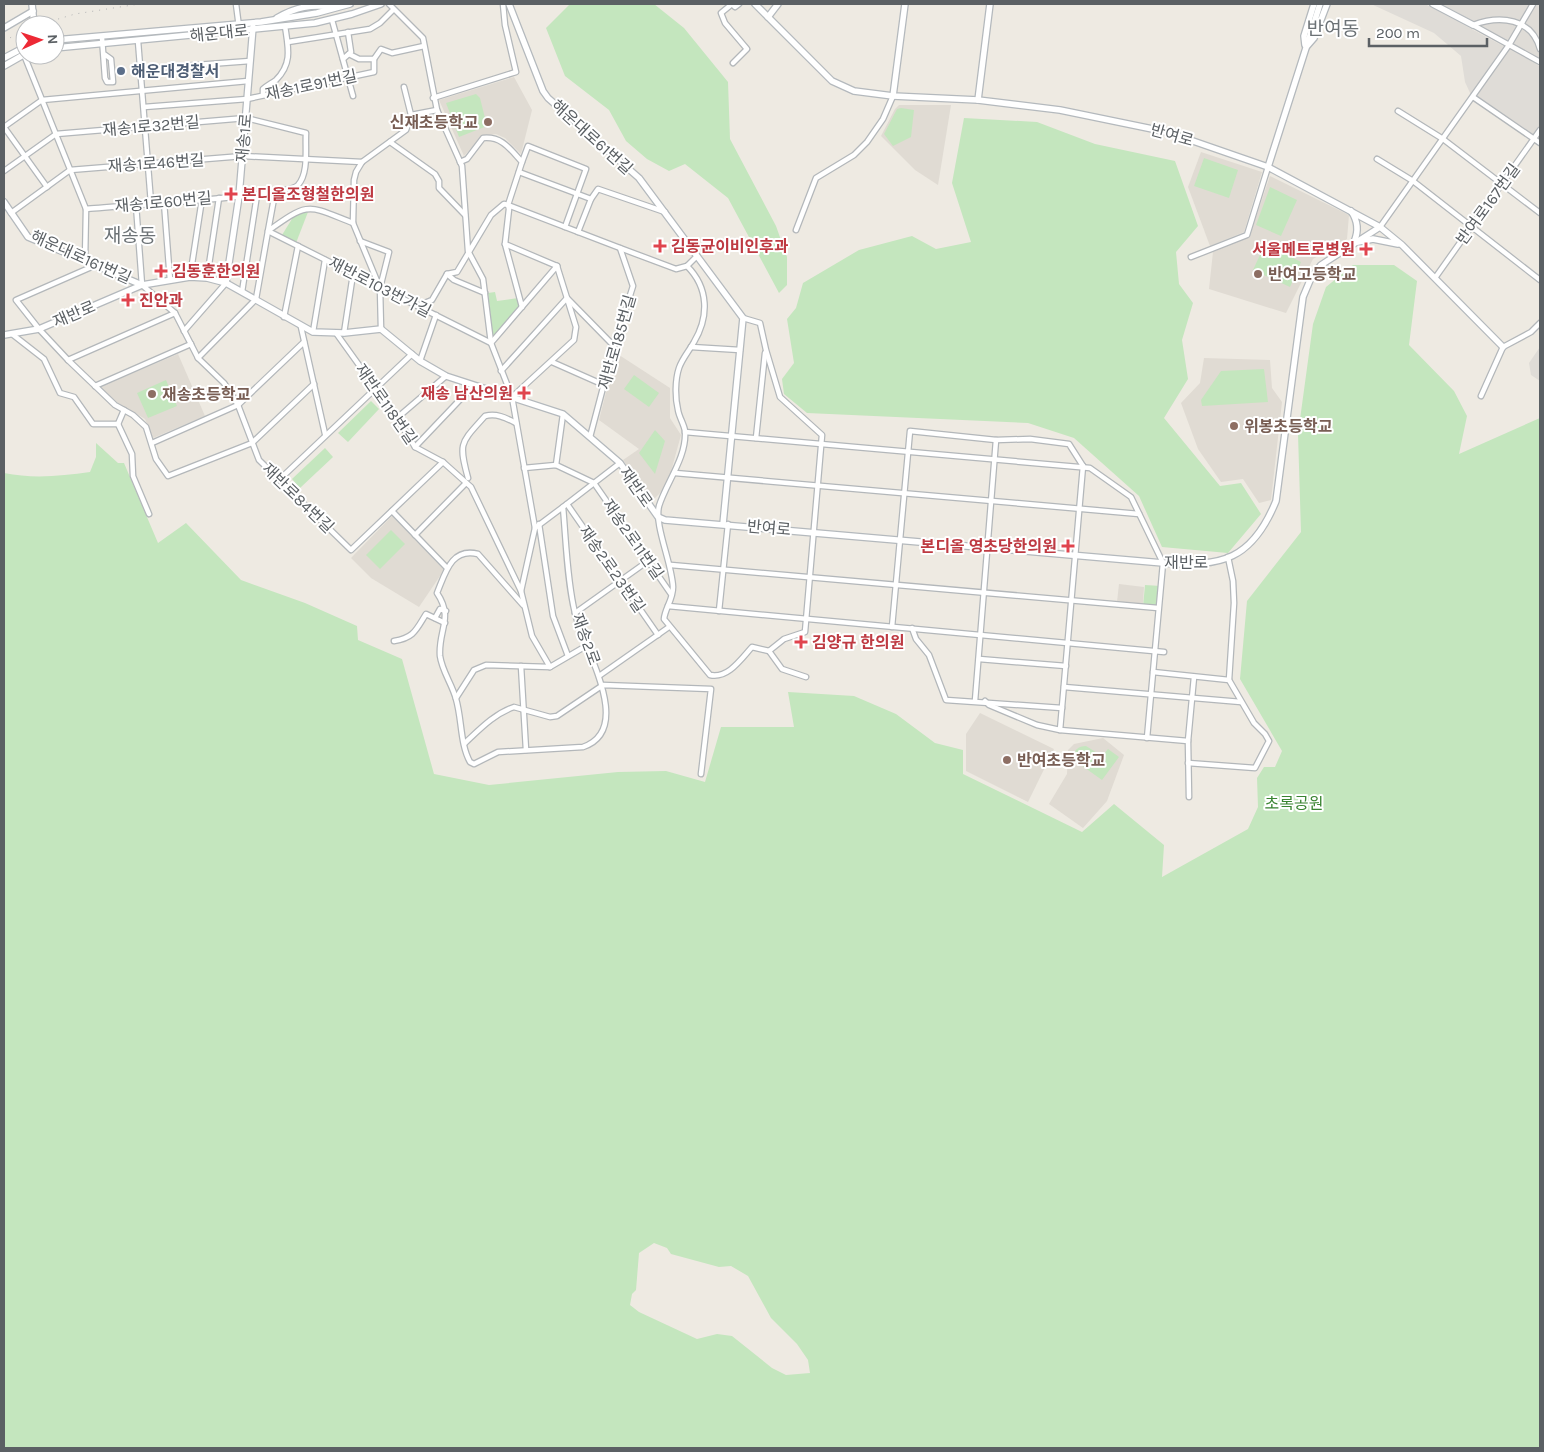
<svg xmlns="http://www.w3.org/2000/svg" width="1544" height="1452" font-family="Karla,'Noto Sans KR',sans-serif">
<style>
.industrial{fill:#dfdcd7}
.education{fill:#e0dbd3}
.green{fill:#c4e6be;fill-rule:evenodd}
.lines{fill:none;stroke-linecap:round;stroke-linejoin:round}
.street-casing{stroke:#b3b7ba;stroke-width:7}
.secondary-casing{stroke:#b4b9bd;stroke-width:8}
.street{stroke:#fff;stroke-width:4.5}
.secondary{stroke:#fff;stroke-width:5.5}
.rail{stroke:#b2b3b4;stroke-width:1;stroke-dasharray:1 6;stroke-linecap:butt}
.service-dot{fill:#5c6f8a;stroke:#fff;stroke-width:2}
.education-dot{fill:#8d6e63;stroke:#fff;stroke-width:2}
.health-dot{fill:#e0444e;stroke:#fff;stroke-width:2}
.labels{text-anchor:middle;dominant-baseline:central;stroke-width:4;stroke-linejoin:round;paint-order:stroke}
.street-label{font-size:16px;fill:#5b6064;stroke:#fff}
.service-label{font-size:16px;font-weight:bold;fill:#4e5e75;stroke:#fff;text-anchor:start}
.education-label{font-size:16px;font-weight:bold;fill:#785e54;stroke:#fff;text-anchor:start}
.health-label{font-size:16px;font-weight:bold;fill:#be3a42;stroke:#fff;text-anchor:start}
.park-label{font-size:16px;fill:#3a8432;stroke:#fff}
.quarter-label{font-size:19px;fill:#6c7276;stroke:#fff}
</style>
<rect width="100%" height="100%" fill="#eeeae2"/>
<g class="industrial">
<polygon points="1371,4 1425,4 1535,63 1540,67 1540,126 1535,133 1532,135 1471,95 1465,82 1461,56 1434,33"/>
<polygon points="1442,4 1540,4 1540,60 1515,45"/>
<polygon points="1540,347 1540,381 1531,375 1529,363"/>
</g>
<g class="education">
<polygon points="514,77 532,110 521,154 505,138 496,134 482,136 464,156 439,100"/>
<polygon points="899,105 951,105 938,185 915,170 881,136 895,109"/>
<polygon points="1201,152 1262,172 1244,232 1210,246 1188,187"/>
<polygon points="1270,176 1349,215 1347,239 1313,259 1286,313 1209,289 1213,252 1249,237"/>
<polygon points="616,353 670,388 670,418 681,435 667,486 652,501 623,460 639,449 599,420"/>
<polygon points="178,354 205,416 153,438 145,419 117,402 100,387"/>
<polygon points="1204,358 1270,360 1272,388 1282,402 1271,500 1259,503 1243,479 1221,482 1198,449 1181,403 1200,383"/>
<polygon points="392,516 444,570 419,607 371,578 351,558"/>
<polygon points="1119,584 1144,587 1143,604 1117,602"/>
<polygon points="980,713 1054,749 1028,802 966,771 966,734"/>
<polygon points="1103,738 1124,755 1107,801 1083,828 1049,804 1067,774 1068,750 1074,744"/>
</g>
<g class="green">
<polygon points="570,4 654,4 684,28 728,82 730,139 776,226 787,257 787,285 779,293 728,198 685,164 669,171 647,159 626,141 609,110 565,76 546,28"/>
<polygon points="476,94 480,98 487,126 459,137 446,103"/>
<polygon points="901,108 914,110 911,137 893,146 884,134 897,109"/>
<polygon points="964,118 1037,122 1095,144 1175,161 1198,226 1176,252 1179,284 1193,303 1182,340 1188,379 1164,418 1220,486 1241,483 1261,514 1228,553 1162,547 1139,496 1074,438 1028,423 807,413 784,394 782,379 794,363 787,319 796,308 803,283 859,250 912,236 936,249 971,242 952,183"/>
<polygon points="1204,158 1238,170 1229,198 1194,186"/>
<polygon points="1270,187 1297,200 1281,236 1256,225"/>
<polygon points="308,212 296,243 282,235 295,214"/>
<polygon points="1265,244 1301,262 1290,287 1253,270"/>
<path d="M1353,265h41l23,16 -8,64 45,46 13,25 -8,38 81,-36v1030h-1536v-975c29,6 57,3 86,-1l6,-15v-14l22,20h6l34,80 28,-20 55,57 64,23 52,23 1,14 44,19 32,115 55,11 129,-13 48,-1 39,11 16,-55h73l-6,-35 66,4 42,18 39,29 28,7v24l119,58 32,-28 50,41 -2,32 86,-48 10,-22 -1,-29 7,-11h11l7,-16 -42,-72 7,-78 54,-69 -3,-98 15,-110 13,-37zM654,1243l13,5 4,6 48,13 12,-1 17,10 23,42 26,26 11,16 2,13 -24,2 -14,-7 -40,-32 -15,-2 -20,5 -58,-27 -9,-7 2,-11 4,-4 3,-37z"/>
<polygon points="495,292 497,301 518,298 520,306 493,339 488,293"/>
<polygon points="1264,369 1268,402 1202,406 1201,400 1221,371"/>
<polygon points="634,375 659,393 649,407 624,389"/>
<polygon points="166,380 177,406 148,418 137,393"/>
<polygon points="371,401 379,409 348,442 338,433"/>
<polygon points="655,430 665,441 655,474 639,453"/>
<polygon points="325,448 333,457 300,488 292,479"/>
<polygon points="391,530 405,544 380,569 366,555"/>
<polygon points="1145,585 1161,586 1158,608 1143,607"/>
<path d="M1086,746l16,10 6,-7 11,8 -17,23 -28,-20c-2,-8 3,-14 12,-14z"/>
</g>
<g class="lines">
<defs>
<g id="street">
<polyline points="236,4 239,27"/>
<polyline points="389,4 423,38 437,110 462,166 468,251 483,279 491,343 512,397 535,528"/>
<polyline points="332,20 353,96"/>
<path d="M1473,25c27,-10 59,-7 67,24"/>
<polyline points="1473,25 1540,62"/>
<polyline points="102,38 105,78 107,82 113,82 111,59 104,54"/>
<polyline points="138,41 151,203"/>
<polyline points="288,42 370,29 380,23 393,10"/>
<polyline points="349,54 359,59 374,59"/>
<polyline points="24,55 86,209 85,261"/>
<polyline points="343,59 351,52 348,32"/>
<polyline points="733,63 747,49 725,23 721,13 732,4 735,7 739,4"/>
<polyline points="142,69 250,61"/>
<polyline points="404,87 411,115"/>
<path d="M263,95v-6c5,-4 9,-6 13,-9 17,-17 12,-33 9,-54"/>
<polyline points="1473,97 1540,143"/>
<polyline points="433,98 516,72 505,25 503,4"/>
<polyline points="144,107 247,99 374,72 374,59 381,49 392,53 424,46"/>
<polyline points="1398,111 1443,139 1540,213"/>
<polyline points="4,127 42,100 248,81"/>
<polyline points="4,127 47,187"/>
<polyline points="390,142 435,174 439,181 439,188 465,215"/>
<polyline points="1377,159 1413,181 1540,280"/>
<path d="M460,162l7,-3 16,-21c19,-2 27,11 39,24l-14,43 112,43 13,38 -19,60 -24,91"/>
<polyline points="522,162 528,146 586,169 565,227"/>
<path d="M4,171l52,-37 190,-16 60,15c-1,15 3,40 -8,52 -11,12 -184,21 -212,24"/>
<polyline points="519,172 591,199 598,189 665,212"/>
<polyline points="275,193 268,231 491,343 557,266"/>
<polyline points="164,202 170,280"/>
<polyline points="136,205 142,285 175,313 198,358 224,383 238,405 259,460 351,550 443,462"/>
<polyline points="11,213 70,170 243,156 362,162"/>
<polyline points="1380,227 1509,45 1533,4"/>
<polyline points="796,230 816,178 854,155 867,142 883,119 893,96"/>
<polyline points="578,232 591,199"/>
<polyline points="360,241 389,252 380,288"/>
<polyline points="505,244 557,266"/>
<polyline points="620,248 676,269 687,266 697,256"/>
<polyline points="1191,257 1247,235 1268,167"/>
<polyline points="96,265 16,300 39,329 68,360 115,405 133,415 146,427 156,459 168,476 252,443 314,384"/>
<path d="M687,266c22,22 22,51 7,76 -5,9 -12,17 -15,26 -4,12 -4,30 -1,42 1,7 6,14 7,21 2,26 -19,52 -26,75 -5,19 13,57 14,81 0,13 -8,21 -9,32l46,56c18,4 31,-16 42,-28l17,4 15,-12 21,-7 17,-197 -42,-38 -14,-47 -6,-27 -17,-5"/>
<polyline points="447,274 454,280 485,293"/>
<polyline points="190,277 202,199"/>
<polyline points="207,278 219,198"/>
<polyline points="1435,278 1540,130"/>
<polyline points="242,292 257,195"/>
<polyline points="417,306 432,300 447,274 457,272 491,215 504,204 508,205 509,209 505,244 522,307"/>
<polyline points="284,317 298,246"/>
<polyline points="301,327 325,434"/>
<polyline points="381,329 380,288 353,223 354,180 356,172 362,162 406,130 411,115 437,110"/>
<polyline points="184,331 226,283"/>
<polyline points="313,332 325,260"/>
<polyline points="336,333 397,418 415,447 443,462 471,487 521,591"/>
<polyline points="344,333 353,274"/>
<polyline points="12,334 44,359 60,393 74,397 93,424 118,424"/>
<polyline points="691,347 740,350"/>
<path d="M198,358l58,-59 12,-68c42,-30 39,-26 85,-8"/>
<polyline points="68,360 175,313"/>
<polyline points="420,361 436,315"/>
<polyline points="552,362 604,385"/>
<polyline points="501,371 567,298 614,346"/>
<polyline points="95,386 191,344"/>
<polyline points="1481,396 1503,347 1531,332 1540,323"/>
<polyline points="512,397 574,340 576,327 557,266"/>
<polyline points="397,418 446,376"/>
<polyline points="118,424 132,454 133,476 149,514"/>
<polyline points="118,424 124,410"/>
<polyline points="685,432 1090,468 1131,497 1163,563 1147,738"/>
<polyline points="756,438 765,353"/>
<polyline points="152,443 238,405 304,342"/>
<polyline points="415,447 473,386"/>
<polyline points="556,465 563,414"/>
<polyline points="524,468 556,465 594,483 671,594"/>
<polyline points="675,473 1139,514"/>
<path d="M468,478c-10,-36 -7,-35 17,-62 12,-3 21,2 31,7"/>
<polyline points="280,479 412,354"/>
<polyline points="567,504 658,635"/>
<polyline points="392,511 447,568"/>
<polyline points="539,524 553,616 568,656"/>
<polyline points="415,535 466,483"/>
<polyline points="671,565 1158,608"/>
<path d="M523,605l-45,-51c-27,-7 -33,20 -41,39 17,25 1,37 3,63 2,15 12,28 16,43 6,20 4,45 14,63l4,2 24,-12 85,-5c53,-18 -1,-101 -8,-134 -8,-32 -9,-73 -12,-106l57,-44"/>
<polyline points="668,606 1164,652"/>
<polyline points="719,611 728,524"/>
<polyline points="575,613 648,561"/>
<polyline points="435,618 440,609 446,611"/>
<polyline points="892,627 910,431 996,440 1030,439 1069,444 1083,466"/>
<polyline points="912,628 916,639 929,655 946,700 1062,708"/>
<path d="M394,641c20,-3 22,-11 32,-27l19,9"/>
<polyline points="769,651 782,669 806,677"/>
<polyline points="979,659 1066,666"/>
<polyline points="521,666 526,750"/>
<polyline points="550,667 532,636 521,591 535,528 563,507"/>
<polyline points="1153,672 1229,680"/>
<polyline points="599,676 669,627"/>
<polyline points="1064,687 1241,702"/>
<polyline points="456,698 474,670 486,665 550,667 586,646"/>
<polyline points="975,701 996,440"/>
<polyline points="985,701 989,705 1037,725 1060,730 1188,741"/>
<polyline points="1060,730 1083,466"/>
<path d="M465,743c15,-14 29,-29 49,-36l36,10 7,-1 46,-31 108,4 -10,85"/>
<polyline points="1188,763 1255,768 1269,741 1265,734 1254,723 1229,680 1234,603 1233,581 1228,557"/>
<polyline points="1189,797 1188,741 1194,677"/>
</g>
<g id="secondary">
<polyline points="32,4 34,25"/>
<polyline points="509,4 543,91 548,98 639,178 743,318 723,524"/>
<polyline points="755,4 832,81 854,91 893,96 978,100 1060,110 1167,132 1268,167 1380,227 1402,245 1503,347"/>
<polyline points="1433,4 1473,25"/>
<polyline points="768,17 778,4"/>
<path d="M277,18c19,-11 34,-14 56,-11"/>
<polyline points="4,28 33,11"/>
<polyline points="55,40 261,22 317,13 350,4"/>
<polyline points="1305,45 1304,36 1314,4"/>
<polyline points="1307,46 1314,38 1327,4"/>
<polyline points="55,48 315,23 352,14 381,4"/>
<polyline points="4,58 25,47"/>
<polyline points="4,66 25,54"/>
<polyline points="893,96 905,4"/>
<polyline points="978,100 990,4"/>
<polyline points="1268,167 1320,4"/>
<polyline points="4,202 28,237 142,285"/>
<path d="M1351,211c7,10 8,20 3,31"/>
<polyline points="1358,242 1373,239 1398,244"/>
<polyline points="226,283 239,196 253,27"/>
<path d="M4,335l35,-6 103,-44 48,-8 17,1 19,5 87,49 31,1 37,-4 39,32 26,15 117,38 57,49 38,54 7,3 498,43c59,4 89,-3 113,-62l27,-204 8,-19 10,-13 59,-38"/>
</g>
</defs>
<use href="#street" class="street-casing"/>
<use href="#secondary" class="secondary-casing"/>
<use href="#street" class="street"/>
<use href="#secondary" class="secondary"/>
<g class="rail">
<polyline points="38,25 75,14 139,4"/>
<polyline points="4,41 25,30"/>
</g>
</g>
<circle class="service-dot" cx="121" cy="71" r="5"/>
<g class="education-dot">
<circle cx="488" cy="122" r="5"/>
<circle cx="1258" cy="274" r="5"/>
<circle cx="152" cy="394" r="5"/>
<circle cx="1234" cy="426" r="5"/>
<circle cx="1007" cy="760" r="5"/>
</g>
<g class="health-dot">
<path d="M228.5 186.5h5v5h5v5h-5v5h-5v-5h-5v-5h5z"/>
<path d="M657.5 238.5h5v5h5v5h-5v5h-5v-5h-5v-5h5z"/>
<path d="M1363.5 241.5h5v5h5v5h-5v5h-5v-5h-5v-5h5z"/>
<path d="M158.5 263.5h5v5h5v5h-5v5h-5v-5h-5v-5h5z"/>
<path d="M125.5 292.5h5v5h5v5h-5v5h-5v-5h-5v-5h5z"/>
<path d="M521.5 385.5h5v5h5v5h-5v5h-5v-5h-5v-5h5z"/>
<path d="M1065.5 538.5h5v5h5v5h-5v5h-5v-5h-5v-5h5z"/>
<path d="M798.5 634.5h5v5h5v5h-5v5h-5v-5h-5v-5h5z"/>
</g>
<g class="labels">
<g class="street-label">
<text transform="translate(219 33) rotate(-6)">해운대로</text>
<text transform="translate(311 85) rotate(-12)">재송1로91번길</text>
<text transform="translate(151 126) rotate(-5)">재송1로32번길</text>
<text transform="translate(1172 135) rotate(16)">반여로</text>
<text transform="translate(592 137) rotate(42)">해운대로61번길</text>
<text transform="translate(244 138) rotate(-85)">재송1로</text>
<text transform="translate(156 163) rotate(-4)">재송1로46번길</text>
<text transform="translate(163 202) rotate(-5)">재송1로60번길</text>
<text transform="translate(1488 204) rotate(-54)">반여로167번길</text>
<text transform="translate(81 257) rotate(24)">해운대로161번길</text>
<text transform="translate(380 287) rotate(27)">재반로103번가길</text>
<text transform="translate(74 314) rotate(-23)">재반로</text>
<text transform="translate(617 342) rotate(-74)">재반로185번길</text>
<text transform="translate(386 404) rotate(55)">재반로118번길</text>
<text transform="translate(636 487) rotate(55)">재반로</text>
<text transform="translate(298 498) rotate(44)">재반로84번길</text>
<text transform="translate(769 528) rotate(5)">반여로</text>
<text transform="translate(633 539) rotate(55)">재송2로11번길</text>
<text x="1186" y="562">재반로</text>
<text transform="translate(612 569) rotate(55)">재송2로23번길</text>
<text transform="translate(586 639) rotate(70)">재송2로</text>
</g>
<g class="service-label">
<text x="131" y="71">해운대경찰서</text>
</g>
<g class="education-label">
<text x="478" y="122" text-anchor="end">신재초등학교</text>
<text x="1268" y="274">반여고등학교</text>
<text x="162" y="394">재송초등학교</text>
<text x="1244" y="426">위봉초등학교</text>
<text x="1017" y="760">반여초등학교</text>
</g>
<g class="health-label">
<text x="242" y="194">본디올조형철한의원</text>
<text x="671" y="246">김동균이비인후과</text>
<text x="1355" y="249" text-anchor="end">서울메트로병원</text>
<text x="172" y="271">김동훈한의원</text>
<text x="139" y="300">진안과</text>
<text x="513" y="393" text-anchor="end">재송 남산의원</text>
<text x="1057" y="546" text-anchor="end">본디올 영초당한의원</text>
<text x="812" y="642">김양규 한의원</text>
</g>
<g class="park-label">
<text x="1294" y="803">초록공원</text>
</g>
<g class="quarter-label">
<text x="1333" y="29">반여동</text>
<text x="130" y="236">재송동</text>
</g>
</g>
<rect width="1544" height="1452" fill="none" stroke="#5b6064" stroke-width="10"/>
<g transform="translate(40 40) rotate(87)"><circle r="24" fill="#ffffff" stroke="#bdbfc1"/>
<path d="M0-4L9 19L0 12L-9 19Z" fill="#ed2935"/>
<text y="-8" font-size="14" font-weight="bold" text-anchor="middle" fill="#5b6064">N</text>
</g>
<path d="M1369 38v8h118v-8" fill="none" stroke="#5b6064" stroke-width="2.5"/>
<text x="1376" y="38" font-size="15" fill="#5b6064" stroke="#ffffff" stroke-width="4" paint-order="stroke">200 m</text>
</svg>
